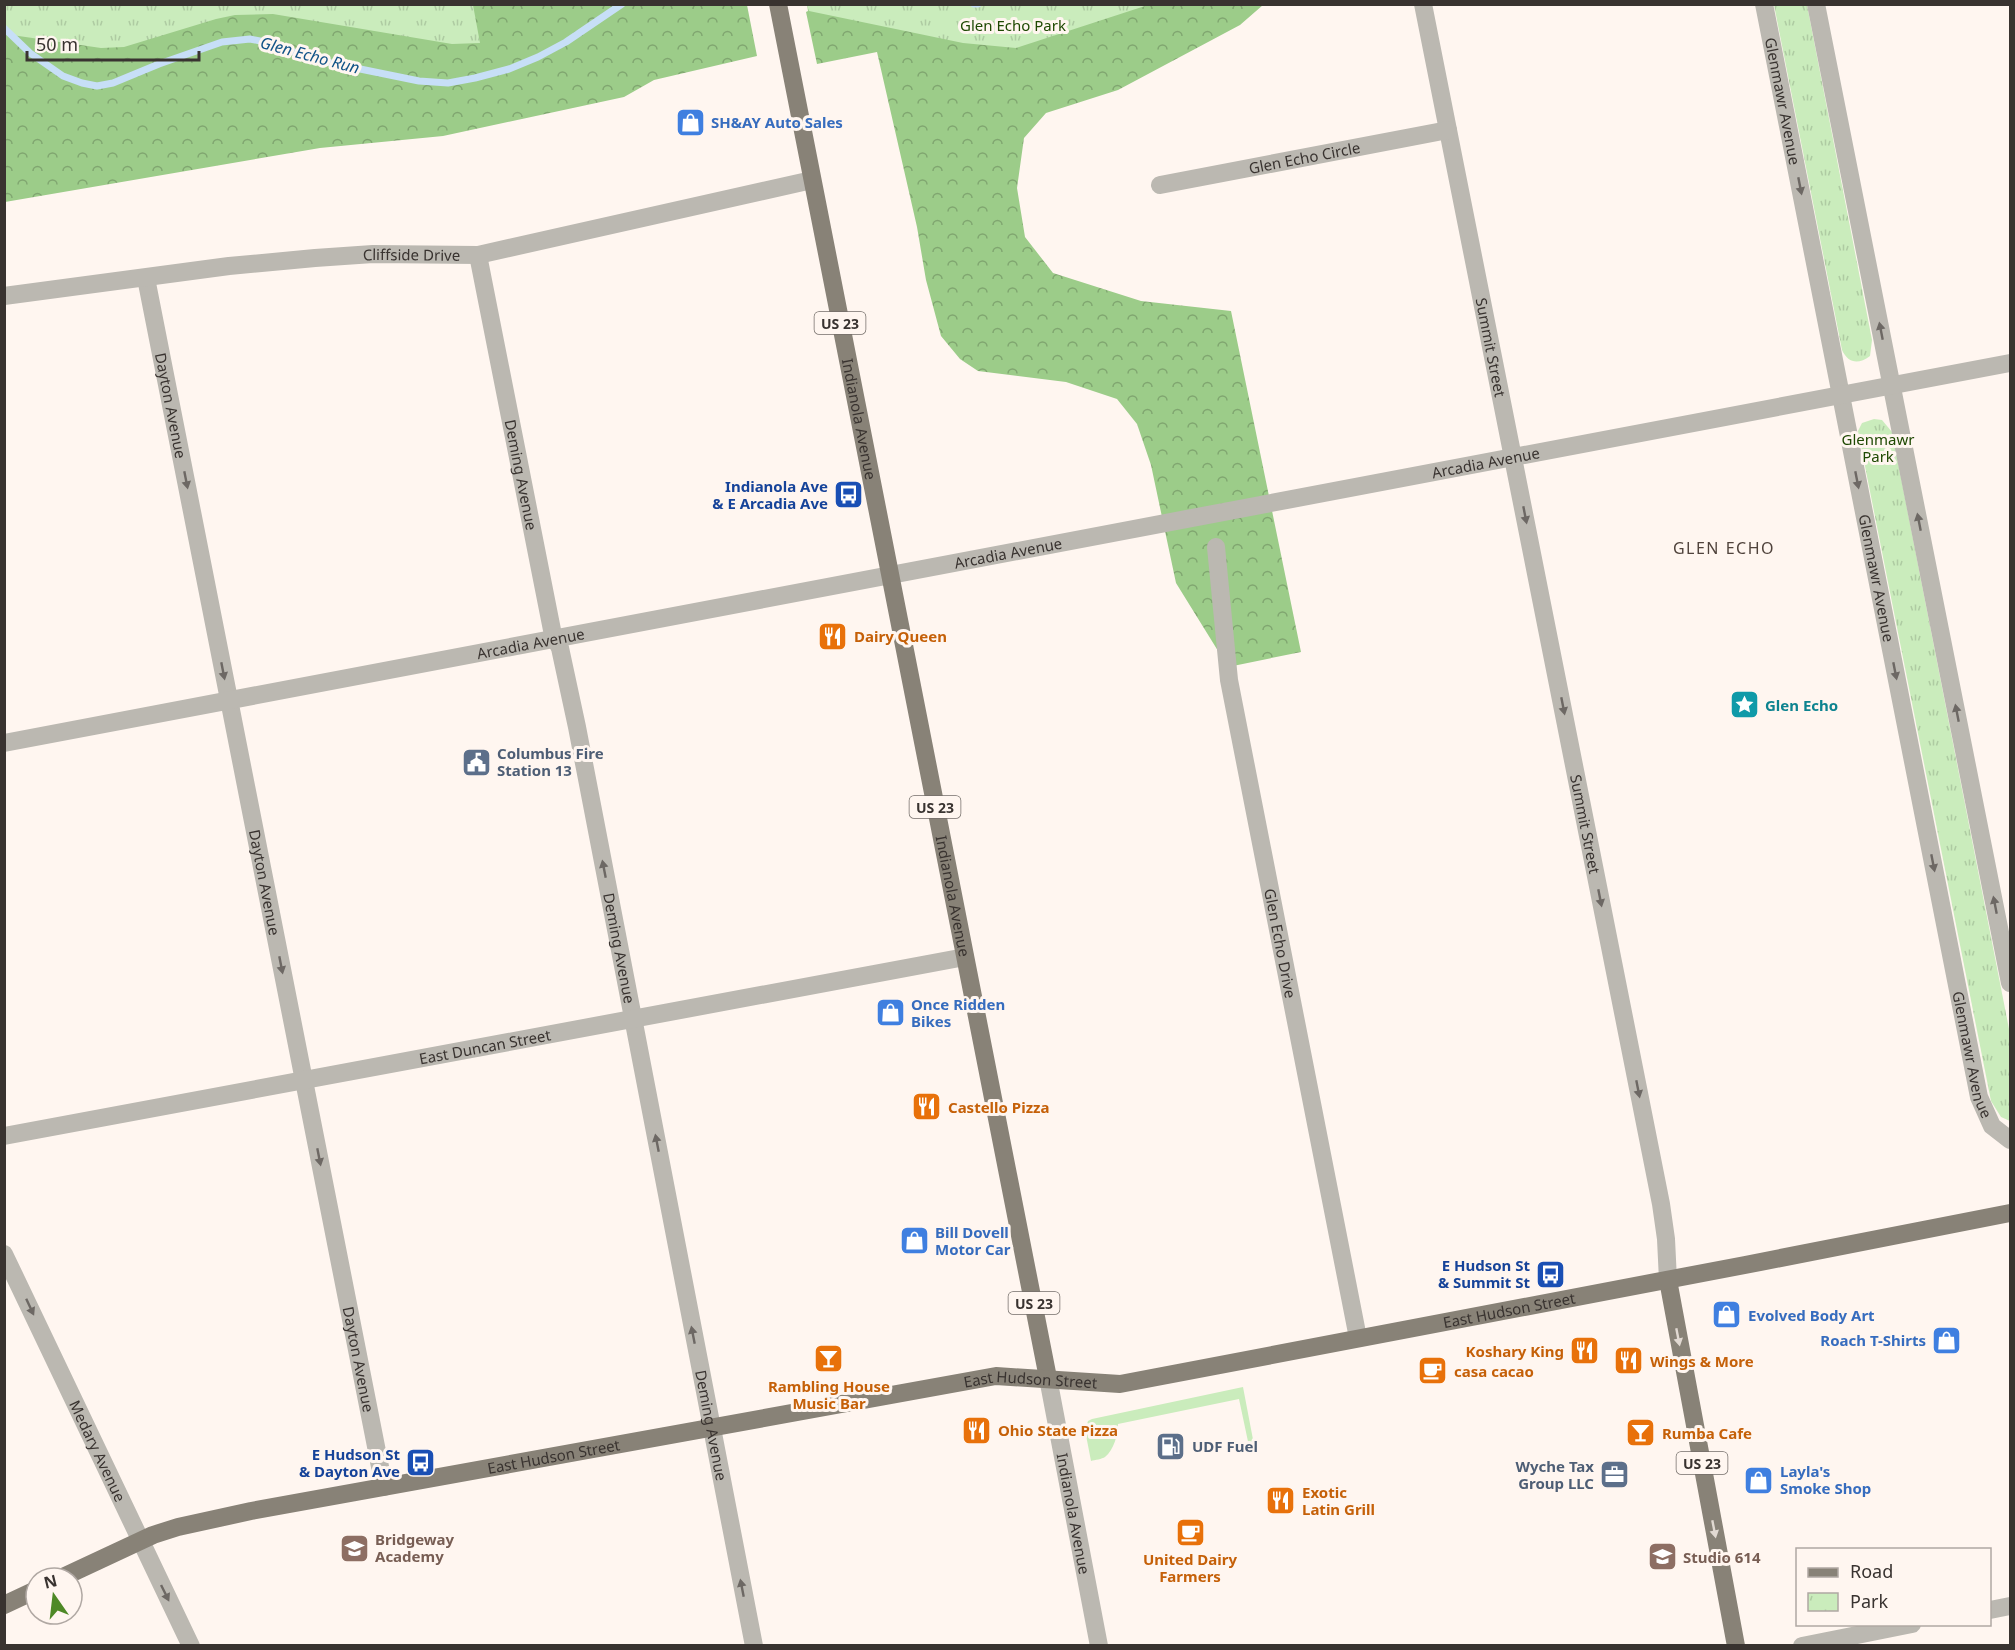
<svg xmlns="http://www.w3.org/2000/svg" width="2015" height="1650" font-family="'Noto Sans',sans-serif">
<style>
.green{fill:#caecbc}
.forest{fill:url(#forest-crowns)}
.park{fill:url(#park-tufts)}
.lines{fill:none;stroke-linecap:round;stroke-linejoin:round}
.stream{stroke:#c7dff7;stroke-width:7}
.minor{stroke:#bbb8b1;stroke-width:18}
.major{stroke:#888277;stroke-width:18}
.oneway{fill:#6d6864}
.oneway2{fill:#e1d9d2}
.labels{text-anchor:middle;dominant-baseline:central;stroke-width:6;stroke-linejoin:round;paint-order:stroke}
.shield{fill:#fff6f0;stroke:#746e6a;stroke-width:1.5}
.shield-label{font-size:14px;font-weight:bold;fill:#393330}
.park-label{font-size:15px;fill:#1e4902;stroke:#fff6f0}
.street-label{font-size:15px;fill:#393330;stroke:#fff6f0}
.shop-label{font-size:15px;font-weight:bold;fill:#366cbe;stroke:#fff6f0;text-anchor:start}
.transit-label{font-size:15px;font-weight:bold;fill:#164399;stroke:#fff6f0;text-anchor:end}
.food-label{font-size:15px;font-weight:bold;fill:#c56008;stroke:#fff6f0;text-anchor:start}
.culture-label{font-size:15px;font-weight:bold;fill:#0d838f;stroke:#fff6f0;text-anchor:start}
.service-label{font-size:15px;font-weight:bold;fill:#4e5e75;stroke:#fff6f0;text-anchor:start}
.education-label{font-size:15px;font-weight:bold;fill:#785e54;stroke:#fff6f0;text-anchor:start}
.water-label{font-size:16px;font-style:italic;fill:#115387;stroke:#fff6f0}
.neighbourhood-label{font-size:16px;letter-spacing:1.5px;fill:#50433c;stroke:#fff6f0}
</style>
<defs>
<pattern id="forest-crowns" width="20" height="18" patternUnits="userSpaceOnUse" patternTransform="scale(1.5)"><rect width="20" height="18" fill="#9ccc89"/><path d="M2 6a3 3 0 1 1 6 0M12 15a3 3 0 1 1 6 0" fill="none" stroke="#80a670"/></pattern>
<pattern id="park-tufts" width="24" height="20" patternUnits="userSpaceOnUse" patternTransform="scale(1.5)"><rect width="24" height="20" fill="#caecbc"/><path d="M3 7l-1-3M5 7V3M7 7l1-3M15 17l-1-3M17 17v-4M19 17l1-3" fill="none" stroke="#aecba2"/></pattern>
</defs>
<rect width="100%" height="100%" fill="#fff6f0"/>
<path class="green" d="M1243,1387l12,63 -5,1 -11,-52 -121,25c0,10 -4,26 -13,33 -3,2 -10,3 -14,4l-6,-31 3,-9 4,-2z"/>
<g class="forest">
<polygon points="807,4 1263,5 1240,25 1118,90 1046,113 1024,138 1017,188 1025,237 1053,273 1141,301 1231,311 1301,652 1228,667 1176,583 1151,465 1137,424 1117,399 1066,382 978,371 960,359 941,336 926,280 917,227 877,52 817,64 806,12 808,11"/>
<polygon points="4,5 747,5 757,56 654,80 624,97 443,136 320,148 5,202"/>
</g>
<g class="park">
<polygon points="473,5 480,43 452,44 273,14 235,15 216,19 124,47 101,48 5,34 5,5"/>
<polygon points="807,5 807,4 1148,5 1016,48 963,43 809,11"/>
<path d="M1774,5h33l65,335 -2,16c-12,9 -22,7 -28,-6z"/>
<polygon points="1874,419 1882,420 1892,432 2010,1034 2010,1121 2001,1117 1991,1101 1858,431 1862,423"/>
</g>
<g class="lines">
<g class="stream">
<polyline points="974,4 978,4"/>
<polyline points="4,28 30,53 63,76 82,83 97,86 113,83 159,64 222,42 250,39 265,42 321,61 419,81 448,83 475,78 509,69 538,57 566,42 622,4"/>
</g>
<g class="minor">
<path id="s1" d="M1423,4l238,1200 5,35 2,41"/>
<path id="s2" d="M1764,4l215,1093 13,29 18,14"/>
<polyline points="1816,4 2010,983"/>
<path id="s3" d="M1160,185l288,-55"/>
<path id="s4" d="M478,255l75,380 7,13 17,79 177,919"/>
<path id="s5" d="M146,278l238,1209"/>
<path id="s6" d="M4,296l225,-30 86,-8 58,-4 105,1 334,-75"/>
<path id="s7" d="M1216,547l13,133 129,658"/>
<path id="s8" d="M4,743l2006,-380"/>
<path id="s9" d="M4,1136l961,-179"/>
<path id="s10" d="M4,1254l187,392"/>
<path id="s11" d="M1048,1378l51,268"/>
<polyline points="1990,1610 2010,1606"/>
<polyline points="1802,1646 1912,1624"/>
</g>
<g class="major">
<path id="s12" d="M778,4l270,1374"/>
<polyline points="1668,1280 1736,1646"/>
<path id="s13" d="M61,1578l92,-43 25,-8 73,-16 745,-135 124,8 625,-119 265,-52"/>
<polyline points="4,1605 36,1590"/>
</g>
</g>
<defs><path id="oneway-solid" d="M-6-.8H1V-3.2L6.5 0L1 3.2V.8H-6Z" transform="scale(1.5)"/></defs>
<g class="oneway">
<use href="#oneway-solid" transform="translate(1800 186) rotate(79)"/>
<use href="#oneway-solid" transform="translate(1881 331) rotate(-101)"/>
<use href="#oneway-solid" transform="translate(186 480) rotate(79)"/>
<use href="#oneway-solid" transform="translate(1857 480) rotate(79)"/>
<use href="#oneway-solid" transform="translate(1525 515) rotate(79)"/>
<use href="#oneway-solid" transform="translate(1919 522) rotate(-101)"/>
<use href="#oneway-solid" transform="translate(223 671) rotate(79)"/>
<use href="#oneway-solid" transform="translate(1895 671) rotate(79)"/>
<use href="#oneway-solid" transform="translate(1563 706) rotate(79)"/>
<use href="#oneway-solid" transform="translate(1957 713) rotate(-101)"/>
<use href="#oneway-solid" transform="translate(1933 863) rotate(79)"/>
<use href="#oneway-solid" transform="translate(604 869) rotate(-101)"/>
<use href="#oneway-solid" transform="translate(1600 898) rotate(79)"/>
<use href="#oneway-solid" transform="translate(1995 905) rotate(-101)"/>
<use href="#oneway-solid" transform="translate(281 965) rotate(79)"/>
<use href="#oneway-solid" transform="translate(1638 1089) rotate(79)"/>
<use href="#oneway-solid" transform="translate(657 1143) rotate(-101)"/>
<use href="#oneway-solid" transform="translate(319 1157) rotate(79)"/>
<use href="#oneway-solid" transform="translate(30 1307) rotate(65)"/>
<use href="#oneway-solid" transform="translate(693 1335) rotate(-101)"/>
<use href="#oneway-solid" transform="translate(742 1588) rotate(-101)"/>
<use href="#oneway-solid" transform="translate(165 1593) rotate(64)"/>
</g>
<g class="oneway2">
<use href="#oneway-solid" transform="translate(1678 1337) rotate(79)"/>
<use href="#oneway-solid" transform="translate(1714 1529) rotate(79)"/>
</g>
<defs>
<symbol id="shop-square" viewBox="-11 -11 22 22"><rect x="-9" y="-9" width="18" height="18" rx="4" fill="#3f7fe0" stroke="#fff6f0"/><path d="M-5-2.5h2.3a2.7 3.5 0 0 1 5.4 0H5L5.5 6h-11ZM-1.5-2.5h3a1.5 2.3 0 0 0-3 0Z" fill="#fff"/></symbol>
<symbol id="bus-square" viewBox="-11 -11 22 22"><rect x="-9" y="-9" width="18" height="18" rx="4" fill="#1a4fb4" stroke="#fff6f0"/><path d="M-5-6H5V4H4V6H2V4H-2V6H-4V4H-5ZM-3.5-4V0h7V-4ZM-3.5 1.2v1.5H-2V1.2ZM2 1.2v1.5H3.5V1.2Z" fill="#fff"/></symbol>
<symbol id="restaurant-square" viewBox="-11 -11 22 22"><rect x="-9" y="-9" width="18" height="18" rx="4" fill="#e8710a" stroke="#fff6f0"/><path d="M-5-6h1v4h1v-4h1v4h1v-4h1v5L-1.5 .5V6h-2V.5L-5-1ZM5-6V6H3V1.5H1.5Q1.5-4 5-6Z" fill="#fff"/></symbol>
<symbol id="sight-square" viewBox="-11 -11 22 22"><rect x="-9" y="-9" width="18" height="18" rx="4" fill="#0f9aa8" stroke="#fff6f0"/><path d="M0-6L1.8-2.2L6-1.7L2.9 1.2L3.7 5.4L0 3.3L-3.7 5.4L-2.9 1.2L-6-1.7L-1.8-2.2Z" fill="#fff"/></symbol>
<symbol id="civic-square" viewBox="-11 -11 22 22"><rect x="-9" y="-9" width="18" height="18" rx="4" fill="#5c6f8a" stroke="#fff6f0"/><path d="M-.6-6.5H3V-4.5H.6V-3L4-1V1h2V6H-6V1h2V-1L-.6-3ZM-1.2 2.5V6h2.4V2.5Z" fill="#fff"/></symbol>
<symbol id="bar-square" viewBox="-11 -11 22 22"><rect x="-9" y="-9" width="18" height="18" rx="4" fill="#e8710a" stroke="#fff6f0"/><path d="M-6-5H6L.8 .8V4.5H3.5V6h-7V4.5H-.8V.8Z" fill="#fff"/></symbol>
<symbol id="cafe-square" viewBox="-11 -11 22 22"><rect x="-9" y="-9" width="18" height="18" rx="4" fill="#e8710a" stroke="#fff6f0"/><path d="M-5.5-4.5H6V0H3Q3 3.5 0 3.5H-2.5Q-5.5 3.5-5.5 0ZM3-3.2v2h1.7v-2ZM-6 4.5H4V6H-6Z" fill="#fff"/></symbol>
<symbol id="fuel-square" viewBox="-11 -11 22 22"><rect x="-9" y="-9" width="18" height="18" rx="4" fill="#5c6f8a" stroke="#fff6f0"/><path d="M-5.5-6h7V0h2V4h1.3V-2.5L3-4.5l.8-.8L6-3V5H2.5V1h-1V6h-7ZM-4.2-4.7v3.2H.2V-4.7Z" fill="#fff"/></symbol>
<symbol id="office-square" viewBox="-11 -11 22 22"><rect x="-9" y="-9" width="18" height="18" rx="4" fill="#5c6f8a" stroke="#fff6f0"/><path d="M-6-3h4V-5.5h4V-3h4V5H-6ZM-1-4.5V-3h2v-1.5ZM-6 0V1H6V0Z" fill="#fff"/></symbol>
<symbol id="school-square" viewBox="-11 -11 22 22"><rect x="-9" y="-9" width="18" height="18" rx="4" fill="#8d6e63" stroke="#fff6f0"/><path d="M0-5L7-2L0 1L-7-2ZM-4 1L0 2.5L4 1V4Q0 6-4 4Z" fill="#fff"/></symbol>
</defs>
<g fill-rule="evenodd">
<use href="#shop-square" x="674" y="106" width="33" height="33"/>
<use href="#bus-square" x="832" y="478" width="33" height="33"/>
<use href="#restaurant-square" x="816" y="620" width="33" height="33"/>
<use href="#sight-square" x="1728" y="688" width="33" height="33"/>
<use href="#civic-square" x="460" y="746" width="33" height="33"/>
<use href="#shop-square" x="874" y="996" width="33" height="33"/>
<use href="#restaurant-square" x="910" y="1090" width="33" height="33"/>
<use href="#shop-square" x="898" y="1224" width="33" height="33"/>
<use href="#bus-square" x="1534" y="1258" width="33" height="33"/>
<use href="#shop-square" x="1710" y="1298" width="33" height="33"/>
<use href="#shop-square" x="1930" y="1324" width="33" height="33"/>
<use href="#restaurant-square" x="1568" y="1334" width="33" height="33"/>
<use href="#bar-square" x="812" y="1342" width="33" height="33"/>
<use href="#restaurant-square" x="1612" y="1344" width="33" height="33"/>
<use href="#cafe-square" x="1416" y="1354" width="33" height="33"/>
<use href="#restaurant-square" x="960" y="1414" width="33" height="33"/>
<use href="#bar-square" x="1624" y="1416" width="33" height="33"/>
<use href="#fuel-square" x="1154" y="1430" width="33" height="33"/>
<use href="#bus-square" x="404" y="1446" width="33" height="33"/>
<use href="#office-square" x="1598" y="1458" width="33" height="33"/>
<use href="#shop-square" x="1742" y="1464" width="33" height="33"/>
<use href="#restaurant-square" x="1264" y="1484" width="33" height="33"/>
<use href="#cafe-square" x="1174" y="1516" width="33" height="33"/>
<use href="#school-square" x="338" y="1532" width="33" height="33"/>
<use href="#school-square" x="1646" y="1540" width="33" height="33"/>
</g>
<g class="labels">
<g class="shield">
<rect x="814.5" y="312" width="51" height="22" rx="4.5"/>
<rect x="909.5" y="796" width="51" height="22" rx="4.5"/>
<rect x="1008.5" y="1292" width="51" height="22" rx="4.5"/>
<rect x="1676.5" y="1452" width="51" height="22" rx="4.5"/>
</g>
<g class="shield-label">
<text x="840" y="323">US 23</text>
<text x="935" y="807">US 23</text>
<text x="1034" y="1303">US 23</text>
<text x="1702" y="1463">US 23</text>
</g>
<g class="park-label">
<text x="1013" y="25">Glen Echo Park</text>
<text x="1878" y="439">Glenmawr<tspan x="1878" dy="17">Park</tspan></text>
</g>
<g class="street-label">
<text stroke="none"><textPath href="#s2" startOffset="99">Glenmawr Avenue</textPath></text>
<text stroke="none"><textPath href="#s3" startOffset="147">Glen Echo Circle</textPath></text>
<text stroke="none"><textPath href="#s6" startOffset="410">Cliffside Drive</textPath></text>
<text stroke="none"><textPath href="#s1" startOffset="350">Summit Street</textPath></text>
<text stroke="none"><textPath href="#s5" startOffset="130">Dayton Avenue</textPath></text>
<text stroke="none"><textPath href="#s12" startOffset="423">Indianola Avenue</textPath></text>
<text stroke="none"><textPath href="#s8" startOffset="1508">Arcadia Avenue</textPath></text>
<text stroke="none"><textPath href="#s4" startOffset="224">Deming Avenue</textPath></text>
<text stroke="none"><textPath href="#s8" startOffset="1022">Arcadia Avenue</textPath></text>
<text stroke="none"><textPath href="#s2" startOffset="585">Glenmawr Avenue</textPath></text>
<text stroke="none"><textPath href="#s8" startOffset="536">Arcadia Avenue</textPath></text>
<text stroke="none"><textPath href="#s1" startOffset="836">Summit Street</textPath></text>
<text stroke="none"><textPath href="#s5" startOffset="616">Dayton Avenue</textPath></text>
<text stroke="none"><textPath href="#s12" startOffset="909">Indianola Avenue</textPath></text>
<text stroke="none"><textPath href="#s7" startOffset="402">Glen Echo Drive</textPath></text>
<text stroke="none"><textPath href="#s4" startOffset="708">Deming Avenue</textPath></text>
<text stroke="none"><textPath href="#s9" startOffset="489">East Duncan Street</textPath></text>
<text stroke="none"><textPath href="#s2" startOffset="1071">Glenmawr Avenue</textPath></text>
<text stroke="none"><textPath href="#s13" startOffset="1480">East Hudson Street</textPath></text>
<text stroke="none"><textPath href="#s5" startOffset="1102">Dayton Avenue</textPath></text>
<text stroke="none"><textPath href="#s13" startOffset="994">East Hudson Street</textPath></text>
<text stroke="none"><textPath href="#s4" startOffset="1194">Deming Avenue</textPath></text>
<text stroke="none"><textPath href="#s10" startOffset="218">Medary Avenue</textPath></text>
<text stroke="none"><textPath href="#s13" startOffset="510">East Hudson Street</textPath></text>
<text stroke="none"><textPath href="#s11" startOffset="138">Indianola Avenue</textPath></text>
</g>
<g class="shop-label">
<text x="711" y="122">SH&amp;AY Auto Sales</text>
<text x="911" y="1004">Once Ridden<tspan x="911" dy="17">Bikes</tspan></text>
<text x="935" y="1232">Bill Dovell<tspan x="935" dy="17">Motor Car</tspan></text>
<text x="1748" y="1315">Evolved Body Art</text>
<text x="1926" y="1340" text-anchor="end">Roach T-Shirts</text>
<text x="1780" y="1471">Layla's<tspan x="1780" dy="17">Smoke Shop</tspan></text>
</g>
<g class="transit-label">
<text x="828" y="486">Indianola Ave<tspan x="828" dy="17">&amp; E Arcadia Ave</tspan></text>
<text x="1530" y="1265">E Hudson St<tspan x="1530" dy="17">&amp; Summit St</tspan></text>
<text x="400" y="1454">E Hudson St<tspan x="400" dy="17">&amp; Dayton Ave</tspan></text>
</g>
<g class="food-label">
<text x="854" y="636">Dairy Queen</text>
<text x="948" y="1107">Castello Pizza</text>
<text x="1564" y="1351" text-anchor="end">Koshary King</text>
<text x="1650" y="1361">Wings &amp; More</text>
<text x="1454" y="1371">casa cacao</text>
<text x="829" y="1386" text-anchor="middle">Rambling House<tspan x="829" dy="17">Music Bar</tspan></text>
<text x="998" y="1430">Ohio State Pizza</text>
<text x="1662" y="1433">Rumba Cafe</text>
<text x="1302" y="1492">Exotic<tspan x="1302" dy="17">Latin Grill</tspan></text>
<text x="1190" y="1559" text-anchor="middle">United Dairy<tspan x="1190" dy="17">Farmers</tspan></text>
</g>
<g class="culture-label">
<text x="1765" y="705">Glen Echo</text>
</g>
<g class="service-label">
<text x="497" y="753">Columbus Fire<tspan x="497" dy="17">Station 13</tspan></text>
<text x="1192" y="1446">UDF Fuel</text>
<text x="1594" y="1466" text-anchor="end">Wyche Tax<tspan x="1594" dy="17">Group LLC</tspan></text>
</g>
<g class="education-label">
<text x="375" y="1539">Bridgeway<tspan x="375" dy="17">Academy</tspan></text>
<text x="1683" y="1557">Studio 614</text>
</g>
<g class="water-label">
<text transform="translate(310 55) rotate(15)">Glen Echo Run</text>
</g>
<g class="neighbourhood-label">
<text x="1724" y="548">GLEN ECHO</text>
</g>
</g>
<rect width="2015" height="1650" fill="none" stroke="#393330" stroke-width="12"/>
<rect x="1796" y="1548" width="195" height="78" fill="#fff6f0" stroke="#b0a8a3" stroke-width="1.5"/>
<rect x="1808" y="1568" width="30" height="9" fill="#888277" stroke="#b0a8a3" stroke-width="1.5"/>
<text x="1850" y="1578" font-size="18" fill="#393330">Road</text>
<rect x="1808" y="1593" width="30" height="18" fill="url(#park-tufts)" stroke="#b0a8a3" stroke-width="1.5"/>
<text x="1850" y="1608" font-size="18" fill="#393330">Park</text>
<g transform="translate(54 1596) rotate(346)"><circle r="28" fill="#fff6f0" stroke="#b0a8a3" stroke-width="1.5"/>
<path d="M0-4.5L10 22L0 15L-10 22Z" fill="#4e8926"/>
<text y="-9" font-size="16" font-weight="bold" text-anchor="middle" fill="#393330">N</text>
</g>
<path d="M27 51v9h172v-9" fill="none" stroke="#393330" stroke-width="3"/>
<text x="36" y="51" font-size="18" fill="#393330" stroke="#fff6f0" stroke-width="4.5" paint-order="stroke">50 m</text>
</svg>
